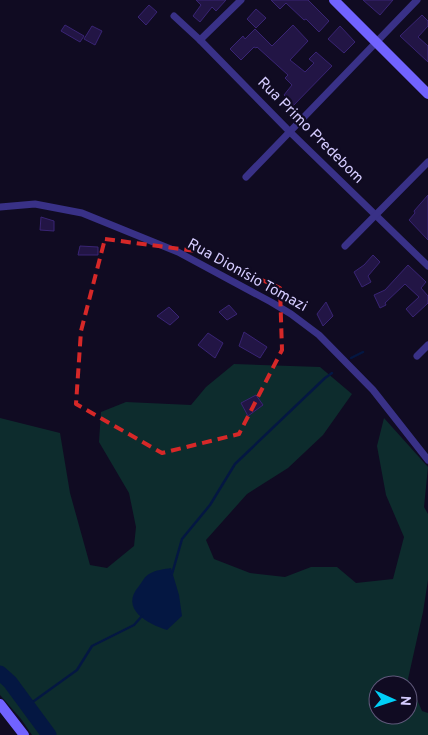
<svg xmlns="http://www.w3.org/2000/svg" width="428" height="735" font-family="Overpass,sans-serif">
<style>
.green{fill:#0d2c2d;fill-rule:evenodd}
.water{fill:#041742}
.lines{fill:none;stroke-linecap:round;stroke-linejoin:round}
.stream{stroke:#041742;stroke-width:2.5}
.river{stroke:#041742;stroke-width:15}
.building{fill:#221545;stroke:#392474}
.street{stroke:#393187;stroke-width:7}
.secondary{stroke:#7163ff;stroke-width:10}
.marked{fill:none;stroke:#d62828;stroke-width:4;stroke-dasharray:10 6;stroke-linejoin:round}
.labels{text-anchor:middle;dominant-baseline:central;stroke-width:4.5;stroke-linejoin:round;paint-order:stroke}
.street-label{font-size:15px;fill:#d5ccff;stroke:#100b22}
</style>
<rect width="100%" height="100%" fill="#100b22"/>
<path class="green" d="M234,364l86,3 32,27 -29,41 -35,33 -41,26 -41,46 8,19 36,14 35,4 26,-10h26l19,16 37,-4 11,-42 -18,-42 -9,-49 7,-28 44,49 -4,40 4,7v66l-5,32 -15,67 14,32 6,2v22h-396l-11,-16 -21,-24v-277l60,15 10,60 20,72 17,3 27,-22 2,-19 -7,-34 -30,-51 2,-30 25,-10 65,3 15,-18zM378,685h30v30h-30z"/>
<path class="water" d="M171,568l8,27 3,21 -15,14c-19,-6 -48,-21 -28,-44 3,-4 6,-10 10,-12 6,-4 16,-5 22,-6z"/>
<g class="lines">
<g class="stream">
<polyline points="351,358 363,352"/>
<polyline points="172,574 182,539 210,505 235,464 325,378 332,373"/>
<polyline points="27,706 77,670 92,646 134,625 142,616"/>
</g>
<polyline class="river" points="0,673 10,682 49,735"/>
</g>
<g class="building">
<polygon points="196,0 226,0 216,11 212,7 200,22 193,16 201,5"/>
<polygon points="271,0 308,0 329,21 319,32 306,19 304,20 286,3 280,9"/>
<polygon points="363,0 393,0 380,15"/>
<polygon points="149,5 157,12 146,25 138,17"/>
<polygon points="256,9 266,18 256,28 247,19"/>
<polygon points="422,15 428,21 428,26 418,37 428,46 428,62 400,36"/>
<polygon points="65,25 84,36 80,42 61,31"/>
<polygon points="293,25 308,41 290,60 305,72 314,63 309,59 316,52 332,66 290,109 285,105 289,100 284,95 292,85 285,78 288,75 257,47 256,48 254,47 241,60 230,49 243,36 245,39 255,29 272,46"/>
<polygon points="92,26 102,31 95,45 84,39"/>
<polygon points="340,26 355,42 344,53 328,39"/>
<polygon points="428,195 428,240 409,220 415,213 414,211"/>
<polygon points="41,217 54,221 54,231 40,230"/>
<polygon points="80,246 98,247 98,255 78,255"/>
<polygon points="373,255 380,262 368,276 371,282 362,287 354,272 364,265"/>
<polygon points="408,265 426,282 421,288 428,296 428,303 413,317 406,309 419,297 405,284 385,303 386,305 380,308 374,295 385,290"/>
<polygon points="326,302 333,316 323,326 317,314"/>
<polygon points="229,305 237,314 227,320 219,312"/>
<polygon points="169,307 179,317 170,325 157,316"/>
<polygon points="244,332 267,347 260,358 239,346"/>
<polygon points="208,333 223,343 215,358 198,345"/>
<polygon points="256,395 263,405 248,416 241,403"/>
</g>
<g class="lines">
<g class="street">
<polyline points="174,16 200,40 290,132 428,266"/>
<polyline points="200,40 241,0"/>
<polyline points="246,177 417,0"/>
<polyline points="0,207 35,204 82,213 178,252 271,302 291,314 319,335 373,390 428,460"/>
<polyline points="345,246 428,162"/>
<polyline points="417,356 428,345"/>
</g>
<g class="secondary">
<polyline points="334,0 428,94"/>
<polyline points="0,704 24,735"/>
</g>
</g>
<path class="marked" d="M105,239l91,12 84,37 2,62 -43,84 -77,19 -86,-49 5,-73z"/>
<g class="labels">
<g class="street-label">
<text transform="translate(310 131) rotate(45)">Rua Primo Predebom</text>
<text transform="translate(247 276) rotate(29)">Rua Dionísio Tomazi</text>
</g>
</g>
<g transform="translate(393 700) rotate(93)"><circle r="24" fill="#100b22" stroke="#5f587a"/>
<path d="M0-4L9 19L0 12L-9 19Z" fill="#00cff7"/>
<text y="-8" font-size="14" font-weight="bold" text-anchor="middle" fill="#d5ccff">N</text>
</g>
</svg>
